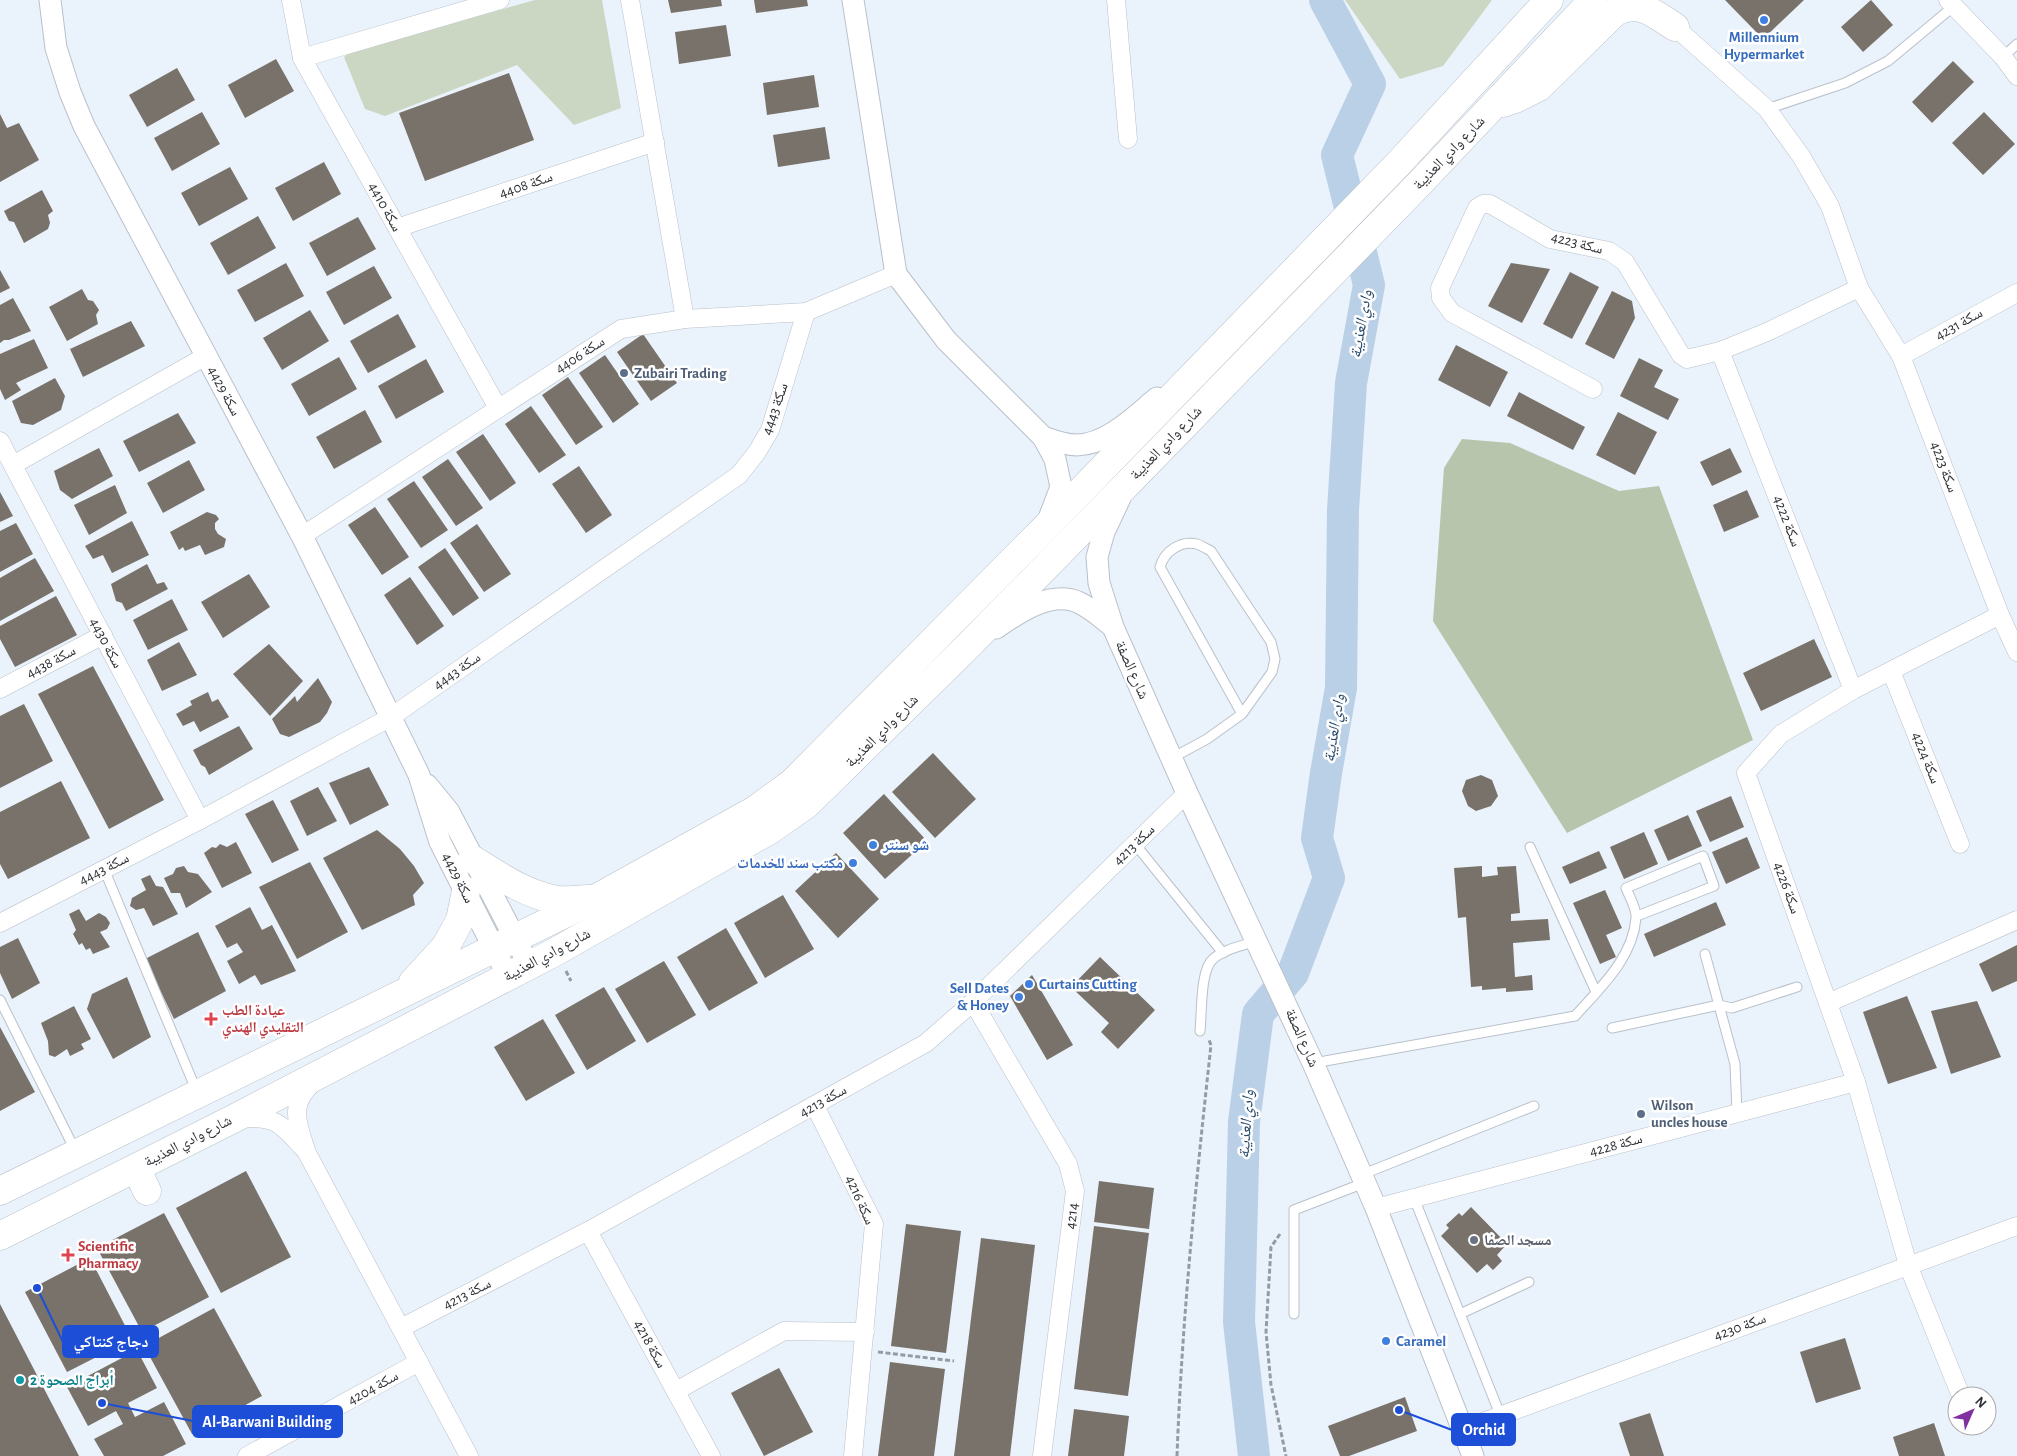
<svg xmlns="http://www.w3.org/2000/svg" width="2017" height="1456" font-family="'Alegreya Sans','Noto Naskh Arabic',sans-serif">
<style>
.green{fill:#cbd7c2}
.forest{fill:#b6c5ab}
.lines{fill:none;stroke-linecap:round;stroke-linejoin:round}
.river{stroke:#bad0e7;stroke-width:32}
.building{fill:#78726a}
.service-casing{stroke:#b9c1ca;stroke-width:11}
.minor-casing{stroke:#b9c1ca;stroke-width:19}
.tertiary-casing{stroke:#b9c1ca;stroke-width:23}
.primary-casing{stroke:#b9c1ca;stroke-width:29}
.path{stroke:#959ba2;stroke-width:3;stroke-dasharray:5 2.5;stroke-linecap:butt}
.service{stroke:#fff;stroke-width:9}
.minor{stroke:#fff;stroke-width:18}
.tertiary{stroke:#fff;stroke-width:21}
.primary{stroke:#fff;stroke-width:28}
.shop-dot{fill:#3f7fe0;stroke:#fefefe;stroke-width:2}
.service-dot{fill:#5c6f8a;stroke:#fefefe;stroke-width:2}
.health-dot{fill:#e0444e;stroke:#fefefe;stroke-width:2}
.worship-dot{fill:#6b7280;stroke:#fefefe;stroke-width:2}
.culture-dot{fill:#0f9aa8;stroke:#fefefe;stroke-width:2}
.labels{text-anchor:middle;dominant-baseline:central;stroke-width:5;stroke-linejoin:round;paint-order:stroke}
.shop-label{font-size:15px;font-weight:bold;fill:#366cbe;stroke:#fefefe;text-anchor:start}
.street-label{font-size:15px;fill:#2f3236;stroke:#fefefe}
.service-label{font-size:15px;font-weight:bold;fill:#4e5e75;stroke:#fefefe;text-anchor:start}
.health-label{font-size:15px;font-weight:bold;fill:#be3a42;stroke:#fefefe;text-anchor:start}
.worship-label{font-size:15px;font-weight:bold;fill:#5b616d;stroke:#fefefe;text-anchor:start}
.culture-label{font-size:15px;font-weight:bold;fill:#0d838f;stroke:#fefefe;text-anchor:start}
.water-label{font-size:16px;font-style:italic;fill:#26486a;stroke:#fefefe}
.leader{fill:none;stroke:#1d4ed8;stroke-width:2}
.callout-dot{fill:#1d4ed8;stroke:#fefefe;stroke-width:2}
.callout{fill:#1d4ed8;stroke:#1d4ed8;stroke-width:2}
.callout-label{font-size:16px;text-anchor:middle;font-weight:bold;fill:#fff}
</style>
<rect width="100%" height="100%" fill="#eaf2fb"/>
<g class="green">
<polygon points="535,0 602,0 621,108 574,125 517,65 385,116 365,109 344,57 351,51"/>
<polygon points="1345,0 1492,0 1443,66 1400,79"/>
</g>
<polygon class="forest" points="1462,439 1510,443 1619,491 1659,486 1753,740 1567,833 1433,621 1444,468"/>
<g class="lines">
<polyline class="river" points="1254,1456 1239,1322 1244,1122 1258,1014 1293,973 1329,878 1317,838 1326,773 1341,688 1343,510 1351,383 1369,285 1337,155 1370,84 1325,0"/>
</g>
<g class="building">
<polygon points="668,0 721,0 722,6 671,13"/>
<polygon points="754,0 807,0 808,6 756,13"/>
<polygon points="1725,0 1804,0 1763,39"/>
<polygon points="1871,0 1893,25 1863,52 1841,27"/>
<polygon points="726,25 731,56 679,64 675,32"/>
<polygon points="276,59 294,91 245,118 228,85"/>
<polygon points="1953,61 1974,82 1932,123 1912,102"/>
<polygon points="177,68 195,100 147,127 129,95"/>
<polygon points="509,73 534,140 425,181 399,113"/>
<polygon points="814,75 819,107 767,115 763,83"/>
<polygon points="202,112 220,144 172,171 154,138"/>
<polygon points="1984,112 2015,144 1983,175 1952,143"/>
<polygon points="0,114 7,128 19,123 39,160 0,182"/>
<polygon points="825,127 830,159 778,167 773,135"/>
<polygon points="324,162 341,194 293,221 275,188"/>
<polygon points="230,167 248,199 199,226 181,193"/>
<polygon points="42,190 53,211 48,215 50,223 48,229 24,243 14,222 9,221 4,211"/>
<polygon points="258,216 276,248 228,275 210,243"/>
<polygon points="358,217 376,249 327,276 309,243"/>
<polygon points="286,263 304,296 255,322 237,290"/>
<polygon points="1511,263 1550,269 1522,323 1488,306"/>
<polygon points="374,266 392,298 344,325 326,292"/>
<polygon points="0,270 10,288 0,293"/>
<polygon points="1570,272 1599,287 1572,339 1543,324"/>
<polygon points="82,289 88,300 93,301 99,310 96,315 98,324 67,341 49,307"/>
<polygon points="1612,291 1632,301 1635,318 1614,359 1585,344"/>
<polygon points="13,298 31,331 9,340 4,340 0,343 0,305"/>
<polygon points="310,310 329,341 282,370 263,338"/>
<polygon points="398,314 416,347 368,373 350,341"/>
<polygon points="131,321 145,346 83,377 70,349"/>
<polygon points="643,334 677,383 651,401 617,352"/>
<polygon points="34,339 48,368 16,383 21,390 5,400 0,389 0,354"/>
<polygon points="1456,345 1508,372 1490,407 1438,380"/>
<polygon points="605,355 639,404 613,423 579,373"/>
<polygon points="339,357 357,389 309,416 291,384"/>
<polygon points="1639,358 1663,370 1654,387 1679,399 1668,420 1620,396"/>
<polygon points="426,359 444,392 396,419 378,386"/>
<polygon points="568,377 603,427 576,445 542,395"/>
<polygon points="55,378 65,396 61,410 33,425 21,423 12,401"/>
<polygon points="1519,392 1585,427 1573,450 1507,416"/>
<polygon points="531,406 566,455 539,473 505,424"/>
<polygon points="365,410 382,442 334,469 316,437"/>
<polygon points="1618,412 1657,432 1635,475 1596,455"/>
<polygon points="178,413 196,443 139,472 123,441"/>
<polygon points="483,434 516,483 490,501 456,452"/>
<polygon points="99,448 113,476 72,499 60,490 54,471"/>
<polygon points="1730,448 1742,472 1712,486 1700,462"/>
<polygon points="448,459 483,508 456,526 422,477"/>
<polygon points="189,460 205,490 163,513 147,483"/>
<polygon points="579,466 612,515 586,533 552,484"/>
<polygon points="414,481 448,530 421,548 387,499"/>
<polygon points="115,485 127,513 89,535 74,505"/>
<polygon points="1747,490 1759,517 1724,532 1713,505"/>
<polygon points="0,492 13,516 0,522"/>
<polygon points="375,507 409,557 382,575 348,525"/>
<polygon points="207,512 216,515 219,519 215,523 215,529 218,534 226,539 224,547 205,555 200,545 185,551 183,547 179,550 170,532"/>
<polygon points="132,521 149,555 112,573 103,555 93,559 85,546"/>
<polygon points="16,523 33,554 0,572 0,531"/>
<polygon points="477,524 511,574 484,592 450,543"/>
<polygon points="445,548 479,598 453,616 418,567"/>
<polygon points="35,558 54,591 0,621 0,578"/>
<polygon points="147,564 157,584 164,582 168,589 126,611 122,603 116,601 111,584"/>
<polygon points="249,574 270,607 223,638 201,602"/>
<polygon points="410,577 444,626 417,645 384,595"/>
<polygon points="56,596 77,635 15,667 0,639 0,626"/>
<polygon points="172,599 188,630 148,650 133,620"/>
<polygon points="1814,639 1832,677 1761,711 1743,673"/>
<polygon points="179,642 197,675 162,691 147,660"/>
<polygon points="269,644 303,681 270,716 233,674"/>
<polygon points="93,666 164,800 109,829 38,694"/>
<polygon points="318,678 332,702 327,713 320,722 289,737 280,734 272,719 295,696 297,702"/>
<polygon points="208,692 212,702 218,699 229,717 200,732 194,721 183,726 176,714 192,705 190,701"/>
<polygon points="24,704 53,761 0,788 0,716"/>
<polygon points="239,726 253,749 209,775 205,767 201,765 193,750"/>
<polygon points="933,753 976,799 935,838 892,792"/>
<polygon points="369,767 389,805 350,825 329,783"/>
<polygon points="1481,775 1492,780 1498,796 1491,806 1476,811 1468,806 1462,791 1466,780"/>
<polygon points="61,781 90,838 8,879 0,864 0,812"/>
<polygon points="318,787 337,821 307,836 290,801"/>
<polygon points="884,794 927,841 885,879 843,833"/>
<polygon points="1731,796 1744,827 1710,842 1696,811"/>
<polygon points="273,800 299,850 272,863 245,814"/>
<polygon points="1688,815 1702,846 1668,861 1654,830"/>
<polygon points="377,830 400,849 414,866 424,883 413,895 415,905 362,930 323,858"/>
<polygon points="1644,832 1658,864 1624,879 1610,847"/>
<polygon points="1747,837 1760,868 1726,884 1712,852"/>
<polygon points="236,842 252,873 222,888 204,853 212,847 216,848 220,844 227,847"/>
<polygon points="1599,851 1607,868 1570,884 1562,867"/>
<polygon points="836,853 879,899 838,938 795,891"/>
<polygon points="310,862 348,932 297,959 259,887"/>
<polygon points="184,866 188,872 198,874 212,892 186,908 180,893 171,893 164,878 173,874 176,868"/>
<polygon points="1482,866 1482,877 1498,875 1497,867 1516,866 1520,913 1511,914 1511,921 1548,919 1550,940 1513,943 1515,977 1532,975 1533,990 1506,992 1506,988 1482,990 1482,986 1471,987 1466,917 1458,918 1454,868"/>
<polygon points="150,875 156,886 163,887 178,914 153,926 144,908 136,910 130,906 132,898 146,890 141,879"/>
<polygon points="1605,890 1622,928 1606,935 1616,957 1600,964 1573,903"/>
<polygon points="783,895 814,949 765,978 734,923"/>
<polygon points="1716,902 1726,925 1654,957 1644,934"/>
<polygon points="250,907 262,930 272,925 296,971 261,985 255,975 239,984 227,961 243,952 237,943 227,948 215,926"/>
<polygon points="79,909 86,921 99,913 106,917 110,923 107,929 100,932 110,947 93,954 90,948 86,950 82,943 79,945 73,934 76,930 69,914"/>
<polygon points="726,928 758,983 709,1011 677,957"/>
<polygon points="198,932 226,991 174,1019 145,959"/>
<polygon points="18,938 40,983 12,999 0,973 0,947"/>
<polygon points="2017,945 2017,981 1992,992 1979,964"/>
<polygon points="1100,957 1155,1010 1118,1049 1101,1032 1109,1023 1071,987"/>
<polygon points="664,961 696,1015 647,1043 615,989"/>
<polygon points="1032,975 1073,1045 1047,1060 1010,996"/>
<polygon points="127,977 151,1037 113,1059 87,1009 92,994"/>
<polygon points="604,987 636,1041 587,1070 555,1015"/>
<polygon points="1907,996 1937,1068 1888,1084 1863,1012"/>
<polygon points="1977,1001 2001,1057 1951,1074 1931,1011"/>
<polygon points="74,1006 91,1039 81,1044 84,1049 70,1056 67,1049 55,1057 49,1055 48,1041 41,1023"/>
<polygon points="543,1019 575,1073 526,1101 494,1047"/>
<polygon points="0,1027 35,1092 0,1111"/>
<polygon points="246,1171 291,1257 221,1293 176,1208"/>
<polygon points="1099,1181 1154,1188 1149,1229 1094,1222"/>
<polygon points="1471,1207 1507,1244 1497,1255 1502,1261 1493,1270 1487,1264 1477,1273 1441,1236 1449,1228 1446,1225 1459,1213 1462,1216"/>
<polygon points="164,1213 209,1297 142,1332 97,1248"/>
<polygon points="906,1224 961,1231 946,1353 891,1346"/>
<polygon points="1094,1226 1149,1233 1128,1396 1074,1389"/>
<polygon points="981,1238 1035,1245 1010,1456 954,1456"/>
<polygon points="90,1258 132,1339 67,1372 25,1292"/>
<polygon points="0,1304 79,1456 0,1456"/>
<polygon points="214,1308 262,1396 192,1434 144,1346"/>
<polygon points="1845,1338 1861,1389 1816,1403 1800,1352"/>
<polygon points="137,1350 157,1388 128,1403 135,1417 164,1402 186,1444 163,1456 104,1456 94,1439 123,1424 116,1411 88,1426 67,1387"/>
<polygon points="890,1362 945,1369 934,1456 878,1456"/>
<polygon points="779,1368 813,1432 764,1456 731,1393"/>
<polygon points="1405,1397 1417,1431 1349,1456 1340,1456 1328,1426"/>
<polygon points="1074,1409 1129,1416 1124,1456 1068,1456"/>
<polygon points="1650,1413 1664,1456 1630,1456 1619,1423"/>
<polygon points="1934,1423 1945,1456 1899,1456 1893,1437"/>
</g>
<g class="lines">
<defs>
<g id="service">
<polyline points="2003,57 2017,44"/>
<polyline points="1767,109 1845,83 1888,61 1954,6"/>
<path d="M1172,758l35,-19 35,-25 30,-42 3,-13 -4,-17 -60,-91c-4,-2 -9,-5 -14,-7 -17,-4 -33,8 -37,23l82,147"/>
<polyline points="1135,844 1223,953"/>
<polyline points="1530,847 1596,992"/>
<polyline points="104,869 197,1092"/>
<polyline points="1705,954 1735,1064 1737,1113"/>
<polyline points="0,1000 75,1150"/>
<polyline points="1612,1028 1719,1005 1732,1008 1797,987"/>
<path d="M1200,1031c2,-18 0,-61 13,-72 11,-10 29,-13 43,-18"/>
<path d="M1314,1063l261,-47c25,-28 58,-58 61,-98 1,-9 -7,-22 -10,-30l77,-32 11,30 -77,30"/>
<polyline points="1361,1175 1534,1106"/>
<polyline points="1414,1198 1501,1417"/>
<polyline points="1294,1314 1294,1210 1364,1183"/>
<polyline points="1460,1314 1529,1282"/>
</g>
<g id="minor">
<polyline points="291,0 302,58 498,408"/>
<polyline points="630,0 685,319"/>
<polyline points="1116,0 1128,139"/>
<polyline points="1948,0 2003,57 2017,76"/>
<polyline points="1675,27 1767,109 1801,156 1830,206 1859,288 1901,356 2000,615 2017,652"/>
<polyline points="302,58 500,0"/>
<polyline points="397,228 655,142"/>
<polyline points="1720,351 1853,690"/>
<polyline points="1901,356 2017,293"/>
<polyline points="1593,389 1452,313 1441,298 1440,288 1477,208 1483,204 1490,204 1550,239 1609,251 1625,262 1681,355 1687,359 1720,351 1767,332 1859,288"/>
<polyline points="0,441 200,820"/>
<polyline points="13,465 206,356"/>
<polyline points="302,536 621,329 685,319 806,312 896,274"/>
<polyline points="1891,671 1960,844"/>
<polyline points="0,689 103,635"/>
<polyline points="0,923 200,820 391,717 739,475 757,452 770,430 806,312"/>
<polyline points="973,1002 1068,1164 1075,1191 1042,1456"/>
<polyline points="1828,1003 2017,920"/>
<path d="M314,1082c-27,23 -16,42 -7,71l162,303"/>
<polyline points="815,1106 874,1224 853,1456"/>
<path d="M243,1118c34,-1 38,6 60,30"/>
<polyline points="1376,1208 1856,1082"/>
<polyline points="588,1231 711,1456"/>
<polyline points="401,1328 588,1231 926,1043 973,1002 1187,793"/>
<polyline points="676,1391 784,1331 865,1332"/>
<polyline points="1961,1396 1908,1265 1856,1082 1746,773 1781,734 1853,690 2000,615"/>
<polyline points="1464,1429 2017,1226"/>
<polyline points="247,1456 419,1362"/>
</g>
<g id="tertiary">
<polyline points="50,0 56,48 70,92 84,126 302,536 419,775 440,842 508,976"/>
<polyline points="853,0 896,274 946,340 1043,437 1055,459 1061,487 1048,521"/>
<path d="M1043,437c11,4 23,8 34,8 31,-1 58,-29 80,-47"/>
<polyline points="1120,498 1104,532 1097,557 1099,583 1113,627 1187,793 1313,1063 1376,1208 1473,1456"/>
<path d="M996,628c22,-15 54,-38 82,-26 13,6 24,16 35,25"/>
<polyline points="427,785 449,812 529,965"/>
</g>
<g id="primary">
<path d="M1503,103l12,-4 24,-12 76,-75c26,-12 38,1 60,15"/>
<path d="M472,859c27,17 53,35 85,41 10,1 22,-1 32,-1"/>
<polyline points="413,982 446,946 460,920 466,891"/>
<polyline points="136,1168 147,1191"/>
<polyline points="0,1191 595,899 755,810 792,783 1045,528 1399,163 1549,0"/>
<polyline points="0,1236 235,1118 555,952 770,830 807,804 969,645 1133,478 1419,184 1593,0"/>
</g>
</defs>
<use href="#service" class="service-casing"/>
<use href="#minor" class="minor-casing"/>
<use href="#tertiary" class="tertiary-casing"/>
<use href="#primary" class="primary-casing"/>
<g class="path">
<polyline points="566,971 571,981"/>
<polyline points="1280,1234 1271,1247 1266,1332 1271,1385 1286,1456"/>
<polyline points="878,1352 954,1361"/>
<path d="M1177,1456c5,-137 19,-274 34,-411l-2,-5"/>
</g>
<use href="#service" class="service"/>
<use href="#minor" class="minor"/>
<use href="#tertiary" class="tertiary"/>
<use href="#primary" class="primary"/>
</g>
<g class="shop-dot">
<circle cx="1764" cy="20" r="5"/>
<circle cx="873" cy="845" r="5"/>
<circle cx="853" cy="863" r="5"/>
<circle cx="1029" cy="984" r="5"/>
<circle cx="1019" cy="997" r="5"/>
<circle cx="1386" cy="1341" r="5"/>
</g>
<g class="service-dot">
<circle cx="624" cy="373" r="5"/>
<circle cx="1641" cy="1114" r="5"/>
</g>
<g class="health-dot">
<path d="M208.5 1011.5h5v5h5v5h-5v5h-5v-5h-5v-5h5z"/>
<path d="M65.5 1247.5h5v5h5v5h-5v5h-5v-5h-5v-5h5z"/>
</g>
<circle class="worship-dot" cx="1474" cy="1240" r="5"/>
<circle class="culture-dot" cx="20" cy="1380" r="5"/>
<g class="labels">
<g class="shop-label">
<text x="1764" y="37" text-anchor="middle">Millennium<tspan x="1764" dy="17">Hypermarket</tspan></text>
<text x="883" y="845">شو سنتر</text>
<text x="843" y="863" text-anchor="end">مكتب سند للخدمات</text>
<text x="1039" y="984">Curtains Cutting</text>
<text x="1009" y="988" text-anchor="end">Sell Dates<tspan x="1009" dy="17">&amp; Honey</tspan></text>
<text x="1396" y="1341">Caramel</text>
</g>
<g class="street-label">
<text transform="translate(1449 153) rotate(-46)">شارع وادي العذيبة</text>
<text transform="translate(526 185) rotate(-19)">سكة 4408</text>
<text transform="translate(385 207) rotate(61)">سكة 4410</text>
<text transform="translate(1577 243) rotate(14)">سكة 4223</text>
<text transform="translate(1959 324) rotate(-29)">سكة 4231</text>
<text transform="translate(580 355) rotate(-33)">سكة 4406</text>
<text transform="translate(224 391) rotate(62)">سكة 4429</text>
<text transform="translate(775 409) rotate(-71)">سكة 4443</text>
<text transform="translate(1166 443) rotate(-46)">شارع وادي العذيبة</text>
<text transform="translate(1944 467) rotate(69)">سكة 4223</text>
<text transform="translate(1787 521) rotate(69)">سكة 4222</text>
<text transform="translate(106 643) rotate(62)">سكة 4430</text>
<text transform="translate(51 662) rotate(-28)">سكة 4438</text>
<text transform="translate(1132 670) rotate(66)">شارع الصفة</text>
<text transform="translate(457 671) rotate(-35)">سكة 4443</text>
<text transform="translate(882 731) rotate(-45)">شارع وادي العذيبة</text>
<text transform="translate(1926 758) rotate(68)">سكة 4224</text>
<text transform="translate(1134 845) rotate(-44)">سكة 4213</text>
<text transform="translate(104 869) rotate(-27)">سكة 4443</text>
<text transform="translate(458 878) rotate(63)">سكة 4429</text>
<text transform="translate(1787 888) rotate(70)">سكة 4226</text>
<text transform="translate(547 955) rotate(-28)">شارع وادي العذيبة</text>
<text transform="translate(1302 1038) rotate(66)">شارع الصفة</text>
<text transform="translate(823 1101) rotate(-29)">سكة 4213</text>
<text transform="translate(188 1141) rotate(-27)">شارع وادي العذيبة</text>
<text transform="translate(1616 1145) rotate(-15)">سكة 4228</text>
<text transform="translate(860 1200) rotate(66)">سكة 4216</text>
<text transform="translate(1072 1216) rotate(-83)">4214</text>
<text transform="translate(467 1294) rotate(-27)">سكة 4213</text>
<text transform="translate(1740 1327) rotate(-20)">سكة 4230</text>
<text transform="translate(650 1344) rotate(61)">سكة 4218</text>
<text transform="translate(373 1388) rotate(-29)">سكة 4204</text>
</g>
<g class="service-label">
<text x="634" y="373">Zubairi Trading</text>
<text x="1651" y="1105">Wilson<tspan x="1651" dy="17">uncles house</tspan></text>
</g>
<g class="health-label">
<text x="222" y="1010">عيادة الطب<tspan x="222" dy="17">التقليدي الهندي</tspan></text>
<text x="78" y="1246">Scientific<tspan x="78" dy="17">Pharmacy</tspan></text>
</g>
<g class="worship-label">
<text x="1484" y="1240">مسجد الصفا</text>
</g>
<g class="culture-label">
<text x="30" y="1380">أبراج الصحوة 2</text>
</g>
<g class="water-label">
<text transform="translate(1361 324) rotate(-80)">وادي العذيبة</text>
<text transform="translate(1334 728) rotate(-81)">وادي العذيبة</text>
<text transform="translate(1246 1124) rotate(-86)">وادي العذيبة</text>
</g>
</g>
<path class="leader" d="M37 1288L63 1342M102 1403L193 1421M1399 1410L1452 1430"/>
<g class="callout-dot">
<circle cx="37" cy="1288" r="5"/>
<circle cx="102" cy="1403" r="5"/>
<circle cx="1399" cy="1410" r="5"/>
</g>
<g class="callout">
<rect x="63" y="1326" width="95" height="31" rx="5"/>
<rect x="193" y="1406" width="149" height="31" rx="5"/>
<rect x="1452" y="1414" width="63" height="31" rx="5"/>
</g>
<g class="callout-label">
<text x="111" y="1347">دجاج كنتاكي</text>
<text x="267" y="1427">Al-Barwani Building</text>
<text x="1484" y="1435">Orchid</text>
</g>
<g transform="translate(1972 1411) rotate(45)"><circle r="24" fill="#fefefe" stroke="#abacae"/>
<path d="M0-4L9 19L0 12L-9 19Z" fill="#8030a0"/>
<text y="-8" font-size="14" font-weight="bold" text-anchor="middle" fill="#2f3236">N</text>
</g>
</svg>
